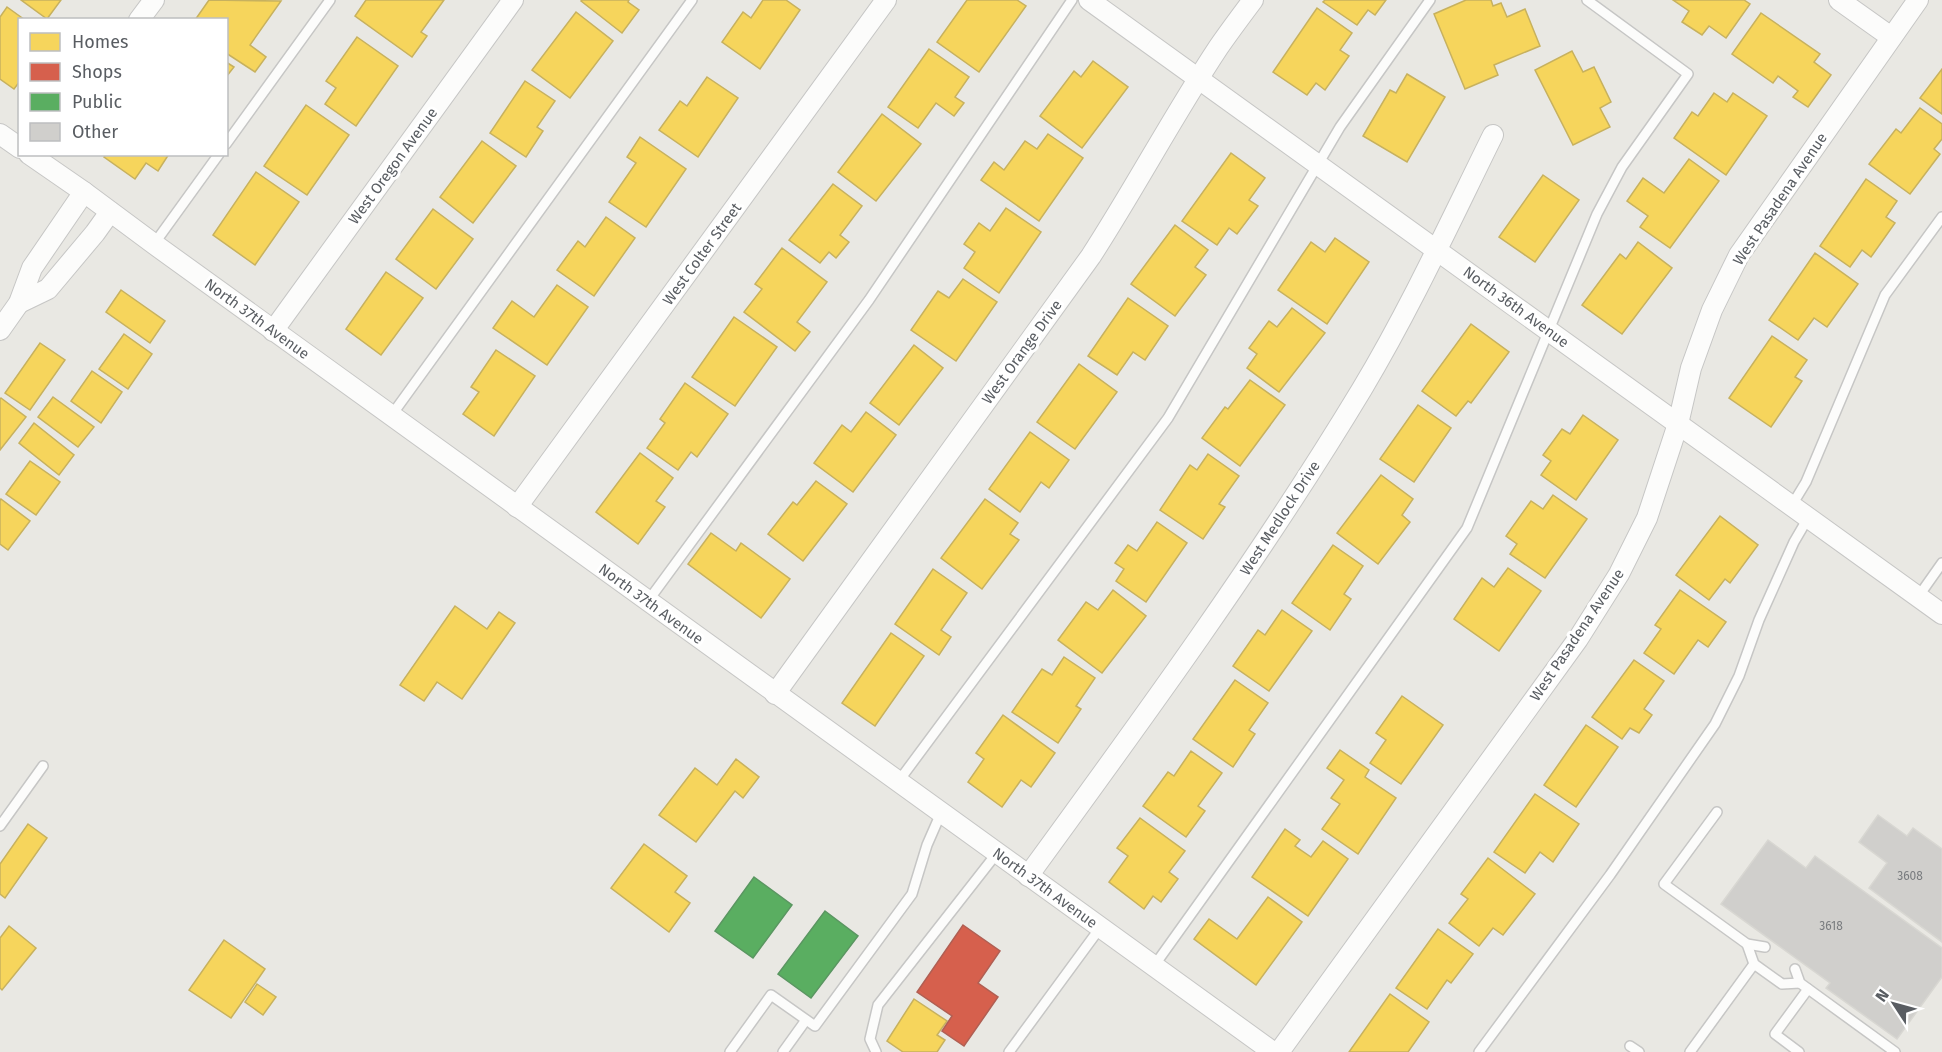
<svg xmlns="http://www.w3.org/2000/svg" width="1942" height="1052" font-family="'Fira Sans',sans-serif">
<style>
.homes{fill:#f6d55c;stroke:#c7b15e;stroke-width:1.5}
.shops{fill:#d6604d;stroke:#b05f53;stroke-width:1.5}
.public{fill:#5aae61;stroke:#5a9661;stroke-width:1.5}
.building{fill:#d0cfcc;stroke:#d8d7d2;stroke-width:1.5}
.lines{fill:none;stroke-linecap:round;stroke-linejoin:round}
.service-casing{stroke:#c6c6c5;stroke-width:12}
.minor-casing{stroke:#c6c6c5;stroke-width:22}
.service{stroke:#fcfcfb;stroke-width:9}
.minor{stroke:#fcfcfb;stroke-width:20}
.labels{text-anchor:middle;dominant-baseline:central;stroke-width:6;stroke-linejoin:round;paint-order:stroke}
.number-label{font-size:12px;fill:#787b7e}
.street-label{font-size:15px;fill:#595d62;stroke:#fff}
</style>
<rect width="100%" height="100%" fill="#e9e8e3"/>
<g class="homes">
<polygon points="21,0 61,0 47,19"/>
<polygon points="209,0 281,1 250,45 266,57 255,72 226,53 226,20 195,20"/>
<polygon points="366,0 444,0 421,32 427,36 412,57 355,16"/>
<polygon points="582,0 629,0 628,2 639,10 622,33 581,1"/>
<polygon points="763,0 786,0 800,10 760,69 722,42 743,12 751,18"/>
<polygon points="967,0 1017,0 1026,6 979,72 937,42"/>
<polygon points="1325,0 1386,0 1375,15 1368,10 1357,25 1323,2"/>
<polygon points="1466,0 1491,0 1493,6 1501,3 1507,17 1525,9 1540,46 1494,65 1498,75 1465,89 1434,14"/>
<polygon points="1673,0 1744,0 1750,4 1726,38 1709,26 1702,35 1682,22 1689,11"/>
<polygon points="7,7 25,20 20,20 20,81 14,89 0,79 0,17"/>
<polygon points="1317,8 1352,33 1340,50 1349,56 1325,90 1316,83 1307,95 1273,72"/>
<polygon points="576,12 613,41 570,98 532,70"/>
<polygon points="1761,13 1820,54 1814,62 1831,75 1808,107 1793,97 1798,91 1778,76 1773,83 1732,54"/>
<polygon points="357,37 398,66 356,126 325,104 336,88 326,81"/>
<polygon points="929,49 969,77 955,97 964,103 954,116 936,103 918,128 888,107"/>
<polygon points="1572,51 1583,72 1594,67 1611,102 1600,108 1610,127 1573,145 1535,70"/>
<polygon points="1093,61 1128,87 1082,148 1040,116 1074,71 1081,77"/>
<polygon points="226,62 234,67 226,77"/>
<polygon points="1942,69 1942,114 1920,98"/>
<polygon points="1407,74 1445,97 1407,162 1363,136 1390,90 1396,93"/>
<polygon points="707,77 738,98 698,157 659,130 680,101 687,106"/>
<polygon points="525,81 555,101 537,127 543,131 526,157 490,133"/>
<polygon points="1714,93 1727,102 1733,93 1767,116 1726,175 1674,138 1692,112 1698,116"/>
<polygon points="306,105 349,135 307,195 264,166"/>
<polygon points="1920,108 1942,124 1942,139 1934,149 1940,154 1910,194 1869,164 1896,129 1901,133"/>
<polygon points="882,114 921,144 876,201 838,172"/>
<polygon points="1048,134 1083,158 1039,221 981,180 994,162 1004,170 1025,141 1037,149"/>
<polygon points="640,137 686,169 646,227 609,202 636,163 627,157"/>
<polygon points="482,141 516,166 473,223 440,197"/>
<polygon points="1231,153 1265,178 1249,200 1258,206 1237,234 1229,228 1217,245 1182,221"/>
<polygon points="106,154 169,154 158,171 146,163 135,179 104,157"/>
<polygon points="1689,159 1719,181 1670,248 1640,227 1648,216 1627,201 1643,178 1664,193"/>
<polygon points="256,172 299,202 255,265 213,235"/>
<polygon points="1543,175 1579,200 1535,262 1499,237"/>
<polygon points="1866,179 1897,201 1886,217 1895,223 1871,257 1862,250 1850,267 1820,246"/>
<polygon points="833,184 862,206 840,235 849,242 836,258 829,252 820,263 789,240"/>
<polygon points="1006,208 1041,232 999,293 964,268 975,252 964,244 979,223 990,231"/>
<polygon points="433,209 473,239 436,289 396,259"/>
<polygon points="606,217 635,238 594,296 557,270 578,241 585,247"/>
<polygon points="1175,225 1208,250 1195,267 1206,275 1175,316 1131,284"/>
<polygon points="1335,238 1369,262 1327,324 1278,290 1311,242 1325,252"/>
<polygon points="1638,242 1672,268 1622,334 1582,305 1620,254 1626,259"/>
<polygon points="782,248 827,282 797,322 810,332 795,351 744,312 762,289 755,284"/>
<polygon points="1815,253 1858,284 1827,327 1814,318 1798,340 1769,320"/>
<polygon points="386,272 423,298 381,355 346,329"/>
<polygon points="963,279 997,302 956,361 911,330 938,291 949,298"/>
<polygon points="557,285 588,307 547,365 493,328 512,301 534,317"/>
<polygon points="121,290 165,321 150,343 106,312"/>
<polygon points="1128,298 1168,326 1145,360 1133,352 1117,375 1088,356"/>
<polygon points="1292,308 1325,333 1279,392 1247,368 1257,354 1249,348 1269,321 1277,327"/>
<polygon points="734,317 777,347 735,406 692,377"/>
<polygon points="1471,324 1509,352 1471,403 1468,401 1456,416 1422,391"/>
<polygon points="124,334 152,354 128,389 99,369"/>
<polygon points="1772,336 1807,360 1795,377 1802,381 1771,427 1729,398"/>
<polygon points="40,343 65,360 30,410 5,393"/>
<polygon points="914,345 943,368 899,425 870,403"/>
<polygon points="496,350 535,376 494,436 463,414 479,392 471,387"/>
<polygon points="1079,364 1117,392 1075,449 1037,422"/>
<polygon points="92,371 122,392 101,423 71,401"/>
<polygon points="1250,380 1285,405 1240,466 1202,438 1225,407 1228,409"/>
<polygon points="685,383 728,414 697,457 691,452 678,470 647,448 665,423 660,419"/>
<polygon points="53,397 94,427 78,447 38,417"/>
<polygon points="1,398 26,417 0,450 0,399"/>
<polygon points="1418,405 1451,428 1414,482 1380,459"/>
<polygon points="866,412 896,435 853,492 814,463 842,425 851,432"/>
<polygon points="1583,415 1618,440 1576,500 1541,475 1551,461 1543,455 1562,429 1570,434"/>
<polygon points="34,423 74,455 59,475 19,443"/>
<polygon points="1030,432 1069,460 1049,488 1041,482 1020,512 989,489"/>
<polygon points="640,453 673,478 656,501 665,507 638,544 596,512"/>
<polygon points="1208,454 1239,476 1219,504 1225,507 1203,539 1160,510 1190,465 1197,470"/>
<polygon points="30,461 60,482 36,515 6,494"/>
<polygon points="1381,475 1413,499 1402,515 1410,522 1378,564 1337,533"/>
<polygon points="816,481 847,504 803,561 768,534 793,502 797,505"/>
<polygon points="1553,495 1587,519 1545,578 1510,554 1517,544 1506,536 1531,501 1543,509"/>
<polygon points="1,499 30,521 8,550 0,544 0,501"/>
<polygon points="985,499 1018,523 1010,534 1019,540 982,589 941,558"/>
<polygon points="1720,516 1758,545 1730,583 1725,579 1709,600 1676,575"/>
<polygon points="1157,522 1187,543 1146,602 1116,581 1124,569 1115,563 1128,545 1137,551"/>
<polygon points="711,533 736,551 741,543 790,579 761,618 688,564"/>
<polygon points="1333,545 1363,566 1344,594 1351,599 1330,630 1292,603"/>
<polygon points="1508,568 1541,591 1499,651 1454,619 1482,578 1494,587"/>
<polygon points="933,569 967,593 941,630 951,637 939,655 895,624"/>
<polygon points="1113,590 1146,616 1102,673 1058,640 1086,602 1098,610"/>
<polygon points="1680,590 1726,622 1708,647 1698,640 1674,674 1644,653 1661,629 1655,625"/>
<polygon points="455,606 487,629 499,612 515,623 462,699 437,682 424,701 400,685"/>
<polygon points="1282,610 1312,631 1269,691 1233,666 1258,630 1265,635"/>
<polygon points="891,633 924,656 875,726 842,703"/>
<polygon points="1064,657 1095,678 1076,706 1081,709 1058,743 1012,712 1042,669 1052,675"/>
<polygon points="1634,660 1664,681 1644,709 1652,715 1639,733 1630,728 1622,739 1592,717"/>
<polygon points="1235,680 1268,703 1249,730 1255,734 1233,767 1193,739"/>
<polygon points="1402,696 1443,725 1401,784 1370,763 1386,740 1376,733"/>
<polygon points="1003,715 1055,753 1031,787 1021,780 1002,807 968,782 984,759 976,753"/>
<polygon points="1586,725 1618,747 1576,807 1544,785"/>
<polygon points="1340,750 1369,770 1365,777 1396,798 1358,854 1322,829 1340,804 1331,798 1344,780 1327,768"/>
<polygon points="1191,751 1222,773 1198,806 1205,811 1186,837 1143,806 1168,772 1174,776"/>
<polygon points="736,759 759,777 743,798 735,791 696,842 659,815 695,768 717,785"/>
<polygon points="1535,794 1579,824 1553,862 1540,852 1525,873 1494,852"/>
<polygon points="1140,818 1185,851 1169,872 1178,879 1161,902 1153,896 1144,909 1109,882 1128,856 1117,848"/>
<polygon points="28,824 47,838 5,898 0,894 0,864"/>
<polygon points="1285,829 1300,840 1295,846 1311,857 1323,841 1348,859 1308,916 1252,877"/>
<polygon points="644,844 687,876 675,892 690,903 669,932 611,888"/>
<polygon points="1488,858 1535,894 1503,935 1493,928 1479,946 1449,923 1468,899 1461,894"/>
<polygon points="1268,897 1302,922 1256,985 1194,939 1209,919 1237,939"/>
<polygon points="9,926 36,948 2,990 0,988 0,938"/>
<polygon points="1438,929 1473,954 1451,983 1447,980 1427,1009 1396,988"/>
<polygon points="224,940 265,969 231,1018 189,990"/>
<polygon points="257,984 276,997 263,1015 245,1002"/>
<polygon points="1390,994 1429,1022 1408,1052 1349,1052"/>
<polygon points="914,999 947,1021 937,1035 945,1040 937,1052 903,1052 887,1041"/>
</g>
<polygon class="shops" points="963,925 1000,951 978,983 998,997 964,1046 942,1031 952,1016 917,992"/>
<g class="public">
<polygon points="754,877 792,905 753,958 715,931"/>
<polygon points="825,911 858,936 811,998 778,974"/>
</g>
<g class="building">
<polygon points="1878,815 1907,836 1913,828 1942,849 1942,942 1869,888 1887,863 1859,842"/>
<polygon points="1768,840 1806,868 1815,856 1942,948 1942,977 1897,1039 1826,988 1830,983 1721,904"/>
</g>
<g class="lines">
<defs>
<g id="service">
<polyline points="226,144 330,0"/>
<polyline points="154,244 219,154"/>
<polyline points="391,416 692,0"/>
<polyline points="1792,505 1806,482 1885,295 1942,217"/>
<polyline points="1918,597 1942,563"/>
<polyline points="648,601 869,300 1072,0"/>
<polyline points="898,782 1168,418 1340,127 1430,0"/>
<polyline points="1717,812 1664,884 1747,944 1765,947"/>
<polyline points="0,826 43,766"/>
<polyline points="1747,944 1754,964 1782,984 1800,983"/>
<polyline points="1154,966 1467,528 1597,214 1622,167 1688,74 1587,0"/>
<polyline points="1795,969 1800,983 1895,1052"/>
<polyline points="1630,1046 1639,1052"/>
<polyline points="730,1052 771,995 815,1026 912,894 927,845 941,813"/>
<polyline points="783,1052 806,1020"/>
<polyline points="876,1052 870,1039 878,1005 997,853"/>
<polyline points="1009,1052 1100,928"/>
<polyline points="1479,1052 1610,875 1715,724 1739,676 1759,620 1794,542 1808,518"/>
<polyline points="1690,1052 1754,964"/>
<polyline points="1799,1052 1775,1034 1808,989"/>
</g>
<g id="minor">
<polyline points="1089,0 1942,614"/>
<polyline points="1839,0 1891,37"/>
<polyline points="139,20 154,0"/>
<polyline points="0,134 20,148"/>
<polyline points="29,154 84,192 154,244 1273,1052"/>
<polyline points="19,303 48,289 95,233 110,212"/>
<polyline points="0,330 19,303 32,268 84,192"/>
<polyline points="273,331 513,0"/>
<polyline points="517,507 886,0"/>
<path d="M775,694l316,-438c44,-68 82,-140 127,-208 11,-16 23,-32 35,-48"/>
<path d="M1028,876c116,-159 232,-318 334,-487 49,-82 89,-169 131,-254"/>
<polyline points="1279,1052 1578,639 1619,574 1647,518 1678,424 1691,368 1712,310 1739,255 1918,0"/>
</g>
</defs>
<use href="#service" class="service-casing"/>
<use href="#minor" class="minor-casing"/>
<use href="#service" class="service"/>
<use href="#minor" class="minor"/>
</g>
<g class="labels">
<g class="number-label">
<text x="1910" y="876">3608</text>
<text x="1831" y="926">3618</text>
</g>
<g class="street-label">
<text transform="translate(393 166) rotate(-54)">West Oregon Avenue</text>
<text transform="translate(1780 199) rotate(-56)">West Pasadena Avenue</text>
<text transform="translate(702 254) rotate(-54)">West Colter Street</text>
<text transform="translate(1516 307) rotate(36)">North 36th Avenue</text>
<text transform="translate(257 319) rotate(36)">North 37th Avenue</text>
<text transform="translate(1022 352) rotate(-54)">West Orange Drive</text>
<text transform="translate(1280 518) rotate(-57)">West Medlock Drive</text>
<text transform="translate(651 604) rotate(36)">North 37th Avenue</text>
<text transform="translate(1577 635) rotate(-56)">West Pasadena Avenue</text>
<text transform="translate(1045 888) rotate(36)">North 37th Avenue</text>
</g>
</g>
<rect x="18" y="18" width="210" height="138" fill="#ffffff" stroke="#bdbec0" stroke-width="1.5"/>
<rect x="30" y="33" width="30" height="18" fill="#f6d55c" stroke="#bdbec0" stroke-width="1.5"/>
<text x="72" y="48" font-size="18" fill="#595d62">Homes</text>
<rect x="30" y="63" width="30" height="18" fill="#d6604d" stroke="#bdbec0" stroke-width="1.5"/>
<text x="72" y="78" font-size="18" fill="#595d62">Shops</text>
<rect x="30" y="93" width="30" height="18" fill="#5aae61" stroke="#bdbec0" stroke-width="1.5"/>
<text x="72" y="108" font-size="18" fill="#595d62">Public</text>
<rect x="30" y="123" width="30" height="18" fill="#d0cfcc" stroke="#bdbec0" stroke-width="1.5"/>
<text x="72" y="138" font-size="18" fill="#595d62">Other</text>
<g transform="translate(1894 1004) rotate(306)" stroke="#ffffff" stroke-width="4.5" paint-order="stroke">
<path d="M0-4.5L10 22L0 15L-10 22Z" fill="#595d62"/>
<text y="-9" font-size="16" font-weight="bold" text-anchor="middle" fill="#595d62">N</text>
</g>
</svg>
